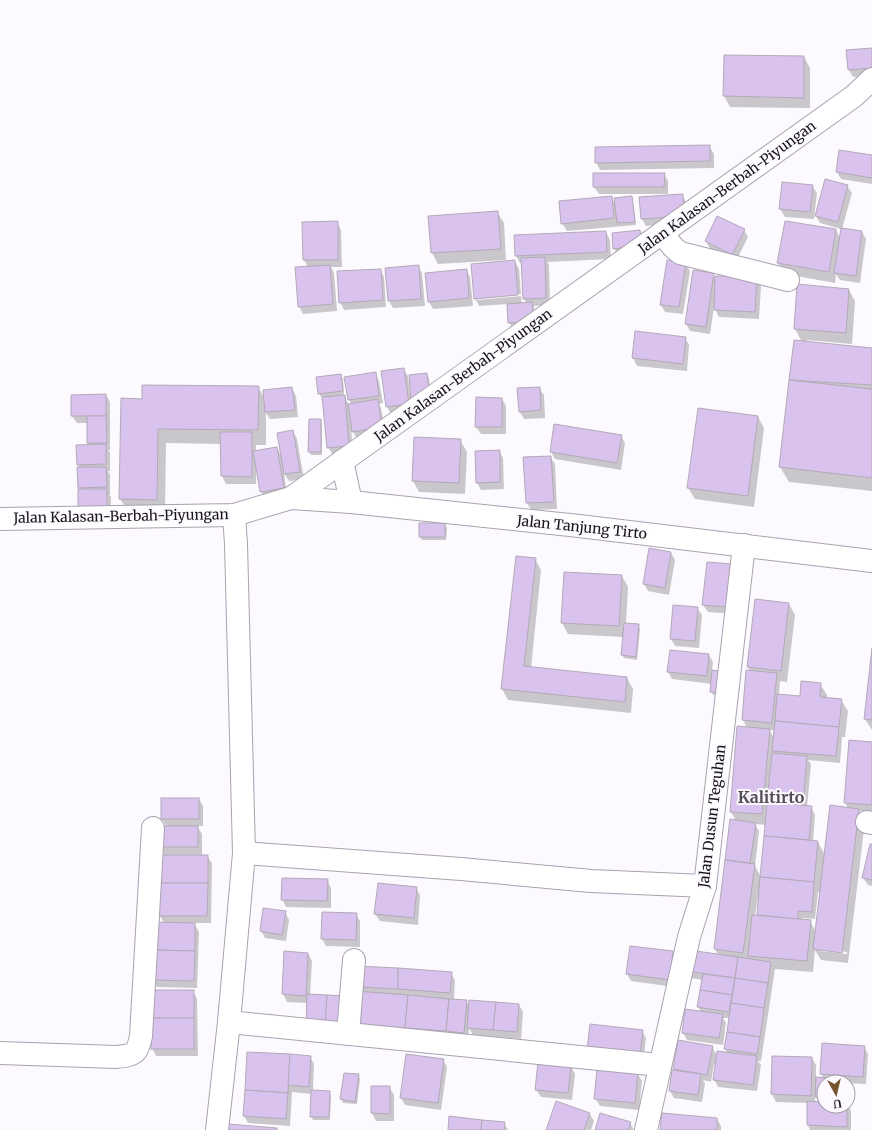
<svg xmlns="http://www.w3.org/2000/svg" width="872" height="1130" font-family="Merriweather,serif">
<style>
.shadow{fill:#0003;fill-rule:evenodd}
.building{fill:#dac2ee;stroke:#b1aab7}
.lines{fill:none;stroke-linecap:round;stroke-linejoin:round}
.minor-casing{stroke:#a9a2af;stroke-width:24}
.minor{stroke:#fff;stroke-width:22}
.labels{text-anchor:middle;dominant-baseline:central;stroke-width:4;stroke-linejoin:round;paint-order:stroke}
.street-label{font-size:14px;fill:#18151a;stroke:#fcf9ff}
.quarter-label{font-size:16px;font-weight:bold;fill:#524c57;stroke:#fcf9ff}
</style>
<rect width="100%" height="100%" fill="#fcf9ff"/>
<g class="shadow">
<polygon points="872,49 872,75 853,77 849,70"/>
<polygon points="804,57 810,68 810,108 730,107 724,96"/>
<polygon points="709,146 714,154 714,168 600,170 596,162"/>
<polygon points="872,156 872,184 841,179 837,172"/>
<polygon points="594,174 664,174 668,181 668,195 668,194 599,194 594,187"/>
<polygon points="783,183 812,186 817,193 814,219 785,217 780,209"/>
<polygon points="847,186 852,193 842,229 862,232 866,239 860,283 840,280 836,274 835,283 785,274 778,263 786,222 836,230 840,238 841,229 820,223 816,216"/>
<polygon points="682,195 686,202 688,223 646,226 642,219 640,198"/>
<polygon points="611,197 616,206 632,197 633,200 636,225 567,231 562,223"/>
<polygon points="497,212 504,223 506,260 438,264 432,253 429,217"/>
<polygon points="337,222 341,230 342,267 331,267 334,273 337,311 303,314 299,306 308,267 304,260 303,223"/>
<polygon points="744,230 748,237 736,261 710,249 706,241"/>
<polygon points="639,231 641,234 643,249 616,252 614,248"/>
<polygon points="606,232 610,240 611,259 547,262 549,265 550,305 534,306 535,324 511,326 509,322 508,304 479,306 475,298 515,261 519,269 521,294 477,297 477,300 521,296 522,304 526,303 524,299 522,263 520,263 516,256"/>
<polygon points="685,263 690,271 683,314 665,312 661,305"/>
<polygon points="418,266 422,273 425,306 393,308 389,301 386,269"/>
<polygon points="380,270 384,277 386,307 344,310 340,302"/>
<polygon points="466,270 470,277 473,306 433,309 429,302 426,274"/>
<polygon points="713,274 715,277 756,278 761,286 759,319 719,317 714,307 710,334 690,331 686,324"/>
<polygon points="849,290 855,301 852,344 807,340 807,342 872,349 872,491 789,482 780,467 790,380 802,342 795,329"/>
<polygon points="636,333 685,338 689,345 687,371 637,366 633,358"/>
<polygon points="403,369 408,376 410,394 412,393 427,374 429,378 431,400 414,402 411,396 413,411 391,414 387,407 382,372"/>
<polygon points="375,373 379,381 383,403 379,404 381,408 386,434 357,439 351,427 353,453 333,455 328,447 323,396 321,397 319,393 341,376 343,379 344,394 343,394 349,405 352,405 349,400 346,378"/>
<polygon points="258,387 265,399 292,388 296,396 298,417 270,419 266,413 266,445 256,445 256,451 277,448 281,455 293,431 297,439 304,479 289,481 284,473 287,495 265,499 261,491 256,466 256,484 226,484 222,476 221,444 166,443 165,514 129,513 120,499 143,400"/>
<polygon points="539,388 544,395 545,418 524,419 520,412"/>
<polygon points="106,395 110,402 110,450 108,450 110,452 110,471 108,471 110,475 110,495 109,495 111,497 111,514 80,490 79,488 80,468 78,464 90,445 88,442 88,423 77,423 72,416"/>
<polygon points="502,399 506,406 506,434 481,434 476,427"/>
<polygon points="699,409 758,417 764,428 754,507 695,499 688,488"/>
<polygon points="320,420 322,424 322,455 311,455 309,451"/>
<polygon points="621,436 625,443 621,470 555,459 551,452"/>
<polygon points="460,440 467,452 465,494 419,492 413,481"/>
<polygon points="499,451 503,458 504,489 481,490 477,483"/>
<polygon points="550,457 555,464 557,509 531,510 527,503 524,458"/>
<polygon points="445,524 447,528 446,540 422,540 420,537"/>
<polygon points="671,553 675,560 669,595 648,591 644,584"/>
<polygon points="535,559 541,570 531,668 627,678 633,689 631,713 508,700 502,689"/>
<polygon points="708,563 732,614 708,612 703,605"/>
<polygon points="622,576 628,587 626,624 638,625 640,629 637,660 624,658 622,655 624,637 568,634 562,623"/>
<path d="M789,604l6,11 -8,67 -7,-1 -1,14 22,2 19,-13 7,11v4l14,1 7,11 -3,26h-3l-2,26 -32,-3 3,4 -4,43h4l4,8 -2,27h5l7,13 23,-46 -3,-7 27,-59v69l-13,-1 6,10 -17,142 -27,-3 -6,-10 -2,22 -38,-3 -14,92h-3l3,4 -4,26 -39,-4 -4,-8 2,-14 -2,-1 -3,18 -8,-2 2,3 -3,19 -28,-4 -4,-7 6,-19 -2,-4 38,-21 5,9 11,-2 -3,-5 5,-31h-7l3,5 -3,22 -36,-5 -4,-7 19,-20 -4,-6 5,-27 -12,-2 -4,-7 31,-16 -3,-6 16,-129 5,1 -5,-9 16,-84 -4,-8 4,-49 3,1 -2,-5zM769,730h6v9zM755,824l11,1 -5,52 -6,-11 4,-35zM818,892l3,1 -5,39 -6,-11 -8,-1v-2l13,1zM758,896h2l-1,20h-4zM820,949l27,3v2l-27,-3z"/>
<polygon points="697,608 702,615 699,648 675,646 671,639"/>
<polygon points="709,655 713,662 712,671 727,673 727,696 713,695 711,691 712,684 672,679 668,672"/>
<polygon points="872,657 872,730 865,719"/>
<polygon points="199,799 203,806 203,826 197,826 202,834 202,856 207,856 212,863 211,923 194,923 199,932 197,988 157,987 153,980 164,923 160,916 160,856 165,856 160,847 167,827 162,819"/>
<polygon points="872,845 872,886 868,885 863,878"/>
<polygon points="327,880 331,888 331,908 286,907 282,899"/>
<polygon points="416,888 420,895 418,925 380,921 375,914"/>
<polygon points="285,912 289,920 286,941 265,938 261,931"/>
<polygon points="356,914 360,921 360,947 326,946 322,939"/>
<polygon points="285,952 308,953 312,961 310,995 308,1003 287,1002 283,994"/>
<polygon points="673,952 677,959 674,987 631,981 627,974"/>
<polygon points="451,973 455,980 454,1000 466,1001 470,1008 519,1005 523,1012 521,1039 473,1035 469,1028 468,1040 358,1030 358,987"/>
<polygon points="193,991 197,999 198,1056 156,1056 152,1048"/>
<polygon points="642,1031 646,1038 643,1063 592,1057"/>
<polygon points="864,1047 868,1054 866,1084 824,1082 824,1101 818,1100 815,1096 815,1102 824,1103 824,1106 848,1105 851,1111 851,1130 810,1130 808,1125 808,1103 776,1102 772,1094 773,1057 812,1058 816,1065 816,1078 824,1079 821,1074"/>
<polygon points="310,1057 314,1064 313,1091 329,1092 331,1095 330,1120 313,1120 311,1116 312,1094 292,1092 290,1126 248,1123 244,1116"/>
<polygon points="443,1060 447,1067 441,1110 405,1105 401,1098"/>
<polygon points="571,1066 575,1074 572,1100 541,1097 536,1090"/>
<polygon points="637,1073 642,1081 639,1110 600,1106 595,1098"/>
<polygon points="344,1074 358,1075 360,1079 357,1104 343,1103 341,1099"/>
<polygon points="372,1087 389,1087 394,1095 394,1121 376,1121 372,1113"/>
<polygon points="590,1114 594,1121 591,1130 547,1130"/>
<polygon points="717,1119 721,1126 721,1130 661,1130"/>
<polygon points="504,1123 508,1130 449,1130"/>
<polygon points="630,1123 634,1130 596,1130"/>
</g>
<g class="building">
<polygon points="872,48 872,68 848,70 846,50"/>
<polygon points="724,55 804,56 804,98 723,96"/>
<polygon points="710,145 710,161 595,163 595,147"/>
<polygon points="839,150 872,155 872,178 836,172"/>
<polygon points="593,173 665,173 664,187 593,187"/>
<polygon points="825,179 848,185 838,222 815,216"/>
<polygon points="782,182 813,185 810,212 779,209"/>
<polygon points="683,194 684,216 641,219 639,197"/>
<polygon points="612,196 614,218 561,224 559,201"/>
<polygon points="632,196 635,222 617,223 614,198"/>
<polygon points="498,211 501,249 431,253 428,216"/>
<polygon points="717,216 745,229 732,255 705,241"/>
<polygon points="338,221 338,260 303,260 302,222"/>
<polygon points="785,221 836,229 829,272 777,263"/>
<polygon points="841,228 862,231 856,276 834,273"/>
<polygon points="640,230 642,245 613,249 612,233"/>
<polygon points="606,231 607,252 515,256 514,235"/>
<polygon points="545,257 546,298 523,299 521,258"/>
<polygon points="515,260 518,295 474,299 471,264"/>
<polygon points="667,260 686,263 679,307 660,305"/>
<polygon points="330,265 333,304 298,307 295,267"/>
<polygon points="419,265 421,299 388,301 385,268"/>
<polygon points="381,269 383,300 339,303 337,271"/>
<polygon points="467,269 469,298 428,302 425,273"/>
<polygon points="693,270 714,273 706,327 685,324"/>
<polygon points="715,276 757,277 755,312 714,310"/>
<polygon points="797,284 849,289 846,333 794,329"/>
<polygon points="532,302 534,321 508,323 507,304"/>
<polygon points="635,331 686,337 683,364 632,358"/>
<polygon points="794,340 872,348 872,385 789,380"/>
<polygon points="404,368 409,404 386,407 381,371"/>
<polygon points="376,372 379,396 348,400 344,377"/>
<polygon points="427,373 430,397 411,399 409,375"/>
<polygon points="341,374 343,391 318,394 316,377"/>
<polygon points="789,380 872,389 872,478 779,467"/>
<polygon points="142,385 259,386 258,430 158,429 157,500 119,499 121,398 142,399"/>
<polygon points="292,387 295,410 265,412 263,390"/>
<polygon points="540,387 541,410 519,412 517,388"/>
<polygon points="106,394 106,416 71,416 71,395"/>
<polygon points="345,395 349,446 327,448 322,397"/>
<polygon points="476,397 502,398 502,427 475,427"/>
<polygon points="378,399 382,427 352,432 348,404"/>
<polygon points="698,408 758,416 748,496 687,488"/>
<polygon points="87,416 106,416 107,443 87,443"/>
<polygon points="309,419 321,419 321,452 308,452"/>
<polygon points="554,424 622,435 617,463 550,452"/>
<polygon points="293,430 300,472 284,474 277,433"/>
<polygon points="220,432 252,432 252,477 221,476"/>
<polygon points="414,437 461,439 459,483 412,481"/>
<polygon points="106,444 106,464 77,465 76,445"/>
<polygon points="277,447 284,488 260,492 253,451"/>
<polygon points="500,450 500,482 476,483 475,451"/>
<polygon points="551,456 554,502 526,503 523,457"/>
<polygon points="77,467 106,467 107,487 78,488"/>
<rect x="78" y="489" width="29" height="18"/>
<rect x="419" y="523" width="26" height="14"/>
<polygon points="649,548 671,552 665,588 643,584"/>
<polygon points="516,556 536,558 524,666 627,677 625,702 501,689"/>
<polygon points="707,562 733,564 728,607 702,605"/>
<polygon points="564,572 622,575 619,626 561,623"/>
<polygon points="755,599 789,603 781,671 747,667"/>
<polygon points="673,605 698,607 695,641 670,639"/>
<polygon points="624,623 639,624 636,657 621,655"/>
<polygon points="872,648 872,720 864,719"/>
<polygon points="670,650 709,654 707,676 667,672"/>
<polygon points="712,670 728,672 725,693 710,692"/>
<polygon points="746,670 777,673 772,723 742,720"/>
<polygon points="801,681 821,683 820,697 842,699 839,727 775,721 777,694 800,696"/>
<polygon points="775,721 839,727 836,756 772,751"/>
<polygon points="737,726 770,729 762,814 730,812"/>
<polygon points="849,740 872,742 872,805 844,803"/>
<polygon points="772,753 807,756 803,805 767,802"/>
<rect x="161" y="798" width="38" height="21"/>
<polygon points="767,802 812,806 809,840 764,836"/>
<polygon points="830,805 859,809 842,953 813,949"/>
<polygon points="730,819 756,823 750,863 725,860"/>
<rect x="159" y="826" width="39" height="21"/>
<polygon points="764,836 818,841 814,882 760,877"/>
<polygon points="870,844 872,844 872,880 862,878"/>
<polygon points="160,855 208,855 208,883 159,883"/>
<polygon points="725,860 755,864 743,953 714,949"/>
<polygon points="760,877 814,882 812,912 798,911 798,919 757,915"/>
<polygon points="282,878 328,879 327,901 281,900"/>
<polygon points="159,883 208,883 207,916 159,916"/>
<polygon points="378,883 417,887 414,918 374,914"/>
<polygon points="263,908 286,911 282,935 260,931"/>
<polygon points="322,912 357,913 356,940 321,939"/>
<polygon points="752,915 811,920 807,961 748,956"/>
<polygon points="153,922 195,923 195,951 153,950"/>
<polygon points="630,946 673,951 670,980 626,974"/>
<polygon points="153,950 195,951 194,981 152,980"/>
<polygon points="689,950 738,957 735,978 686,971"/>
<polygon points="284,951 308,953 306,996 282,994"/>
<polygon points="738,957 771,962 768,983 735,978"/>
<polygon points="356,966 398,968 398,989 357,987"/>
<polygon points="398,968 452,972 450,993 398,989"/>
<polygon points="703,974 735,978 732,995 700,990"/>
<polygon points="735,978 768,983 764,1008 731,1003"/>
<rect x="151" y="990" width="43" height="28"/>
<polygon points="700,990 732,995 729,1012 697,1007"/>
<polygon points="355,991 408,995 405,1028 352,1023"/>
<polygon points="307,994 327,995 325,1027 306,1026"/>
<polygon points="327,995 346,996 345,1029 325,1027"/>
<polygon points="408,995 449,999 446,1031 405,1028"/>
<polygon points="449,999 467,1000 464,1033 446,1031"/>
<polygon points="469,1000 496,1002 493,1030 467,1028"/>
<polygon points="496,1002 519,1004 517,1032 493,1030"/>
<polygon points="731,1003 764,1008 760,1037 727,1032"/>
<polygon points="685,1009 723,1014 719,1038 682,1033"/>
<rect x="151" y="1018" width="43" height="31"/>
<polygon points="590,1024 643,1030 640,1056 587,1050"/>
<polygon points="727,1032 760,1037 757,1054 724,1049"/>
<polygon points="678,1040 713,1046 707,1075 673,1069"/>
<polygon points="822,1043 865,1046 863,1077 820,1074"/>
<polygon points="717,1051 757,1056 753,1085 713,1080"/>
<polygon points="247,1052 290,1054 288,1093 245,1090"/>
<polygon points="290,1054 311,1056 309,1087 288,1085"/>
<polygon points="406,1054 444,1059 438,1103 400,1098"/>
<polygon points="772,1056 812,1057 811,1096 771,1094"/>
<polygon points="538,1062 571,1065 568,1093 535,1090"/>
<polygon points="597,1069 638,1072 635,1103 594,1099"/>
<polygon points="672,1070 701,1074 698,1095 669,1091"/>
<polygon points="344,1073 359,1074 355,1102 340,1099"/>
<polygon points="816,1077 840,1079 840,1082 824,1082 824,1098 815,1097"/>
<polygon points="371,1086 390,1086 390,1114 371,1113"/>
<polygon points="245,1090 288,1093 286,1119 243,1116"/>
<polygon points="311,1090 330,1091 329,1117 310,1117"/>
<polygon points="556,1101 590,1113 584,1130 546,1130"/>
<polygon points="807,1101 824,1102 824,1106 847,1106 847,1127 807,1125"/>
<polygon points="600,1113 631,1122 628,1130 595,1130"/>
<polygon points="662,1113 717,1118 717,1130 660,1130"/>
<polygon points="449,1116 482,1120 481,1130 448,1130"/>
<polygon points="482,1120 505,1122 504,1130 481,1130"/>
<polygon points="228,1124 277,1128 277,1130 227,1130"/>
</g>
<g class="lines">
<defs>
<g id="minor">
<polyline points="662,233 673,247 680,253 788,280"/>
<polyline points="342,461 351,502"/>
<polyline points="291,498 351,502 579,526 872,561"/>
<polyline points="0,519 234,515 291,498 854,96 872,79"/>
<polyline points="867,822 872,823"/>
<polyline points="244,853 461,869 591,881 705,886"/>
<polyline points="229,1022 660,1065"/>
<polyline points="348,1034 354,960"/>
<path d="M0,1053l116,4c19,-2 21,-3 25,-21l12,-208"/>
<polyline points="217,1130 229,1022 244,853 236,544 234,515"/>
<polyline points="646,1130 689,937 705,886 744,545"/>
</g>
</defs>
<use href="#minor" class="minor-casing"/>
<use href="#minor" class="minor"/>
</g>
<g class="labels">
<g class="street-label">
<text transform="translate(727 187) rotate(-36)">Jalan Kalasan-Berbah-Piyungan</text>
<text transform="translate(463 375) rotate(-36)">Jalan Kalasan-Berbah-Piyungan</text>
<text transform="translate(121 516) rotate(-1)">Jalan Kalasan-Berbah-Piyungan</text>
<text transform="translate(582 527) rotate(6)">Jalan Tanjung Tirto</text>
<text transform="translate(712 816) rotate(-83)">Jalan Dusun Teguhan</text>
</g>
<g class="quarter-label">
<text x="771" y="797">Kalitirto</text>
</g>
</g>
<g transform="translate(836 1094) rotate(172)"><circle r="19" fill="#fcf9ff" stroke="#a19ea3"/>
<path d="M0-3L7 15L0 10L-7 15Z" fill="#76552c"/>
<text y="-6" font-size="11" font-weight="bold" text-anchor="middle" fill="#18151a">U</text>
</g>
</svg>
